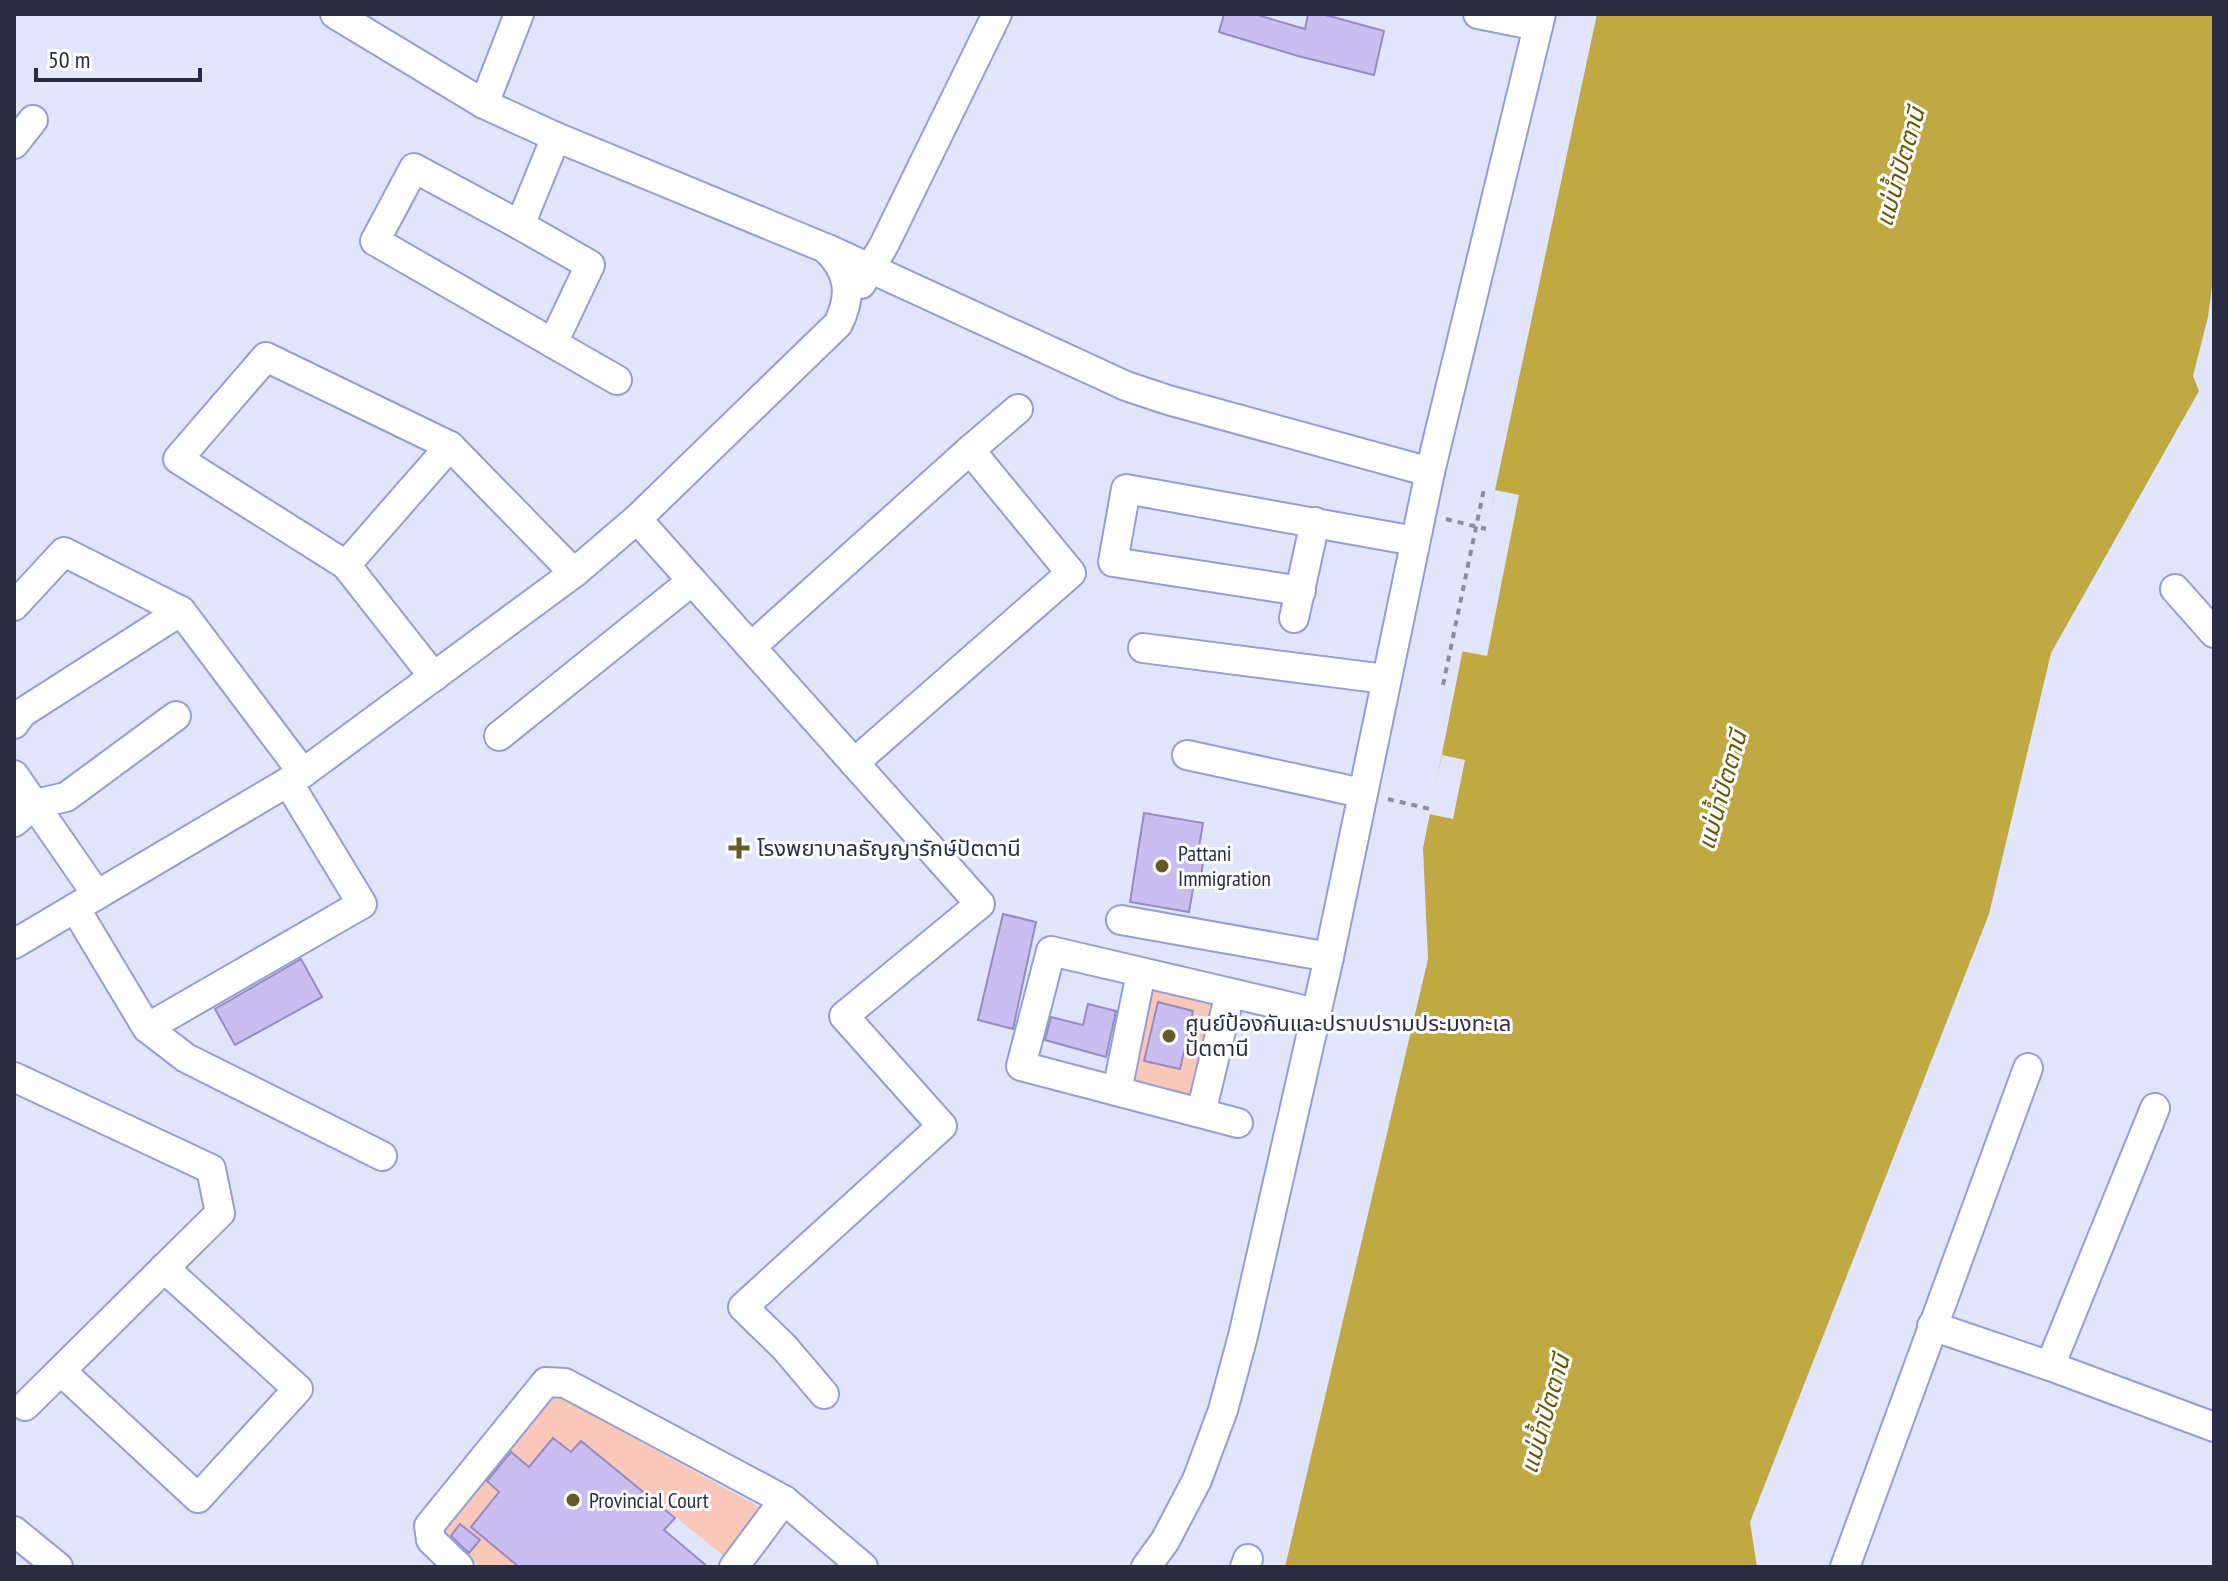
<svg xmlns="http://www.w3.org/2000/svg" width="2228" height="1581" font-family="'PT Sans Narrow','Noto Sans Thai',sans-serif">
<style>
.green{fill:#fac7b9}
.water{fill:#c0a943}
.pier{fill:#e1e6fe}
.building{fill:#cabdf1;stroke:#988ac2;stroke-width:2}
.lines{fill:none;stroke-linecap:round;stroke-linejoin:round}
.minor-casing{stroke:#949ed6;stroke-width:32}
.path{stroke:#898da4;stroke-width:4;stroke-dasharray:6 6;stroke-linecap:butt}
.minor{stroke:#fff;stroke-width:28}
.poi-dot{fill:#655925;stroke:#fff;stroke-width:3}
.labels{text-anchor:middle;dominant-baseline:central;stroke-width:6;stroke-linejoin:round;paint-order:stroke}
.poi-label{font-size:22px;fill:#292d43;stroke:#fff;text-anchor:start}
.water-label{font-size:24px;font-style:italic;fill:#655502;stroke:#fff}
</style>
<rect width="100%" height="100%" fill="#e1e6fe"/>
<g class="green">
<polygon points="1149,985 1213,1000 1192,1096 1127,1081"/>
<polygon points="558,1396 759,1507 725,1557 581,1441 571,1452 553,1438 529,1467 510,1451 551,1398"/>
<polygon points="486,1480 499,1492 519,1567 480,1567 467,1556 480,1539 460,1524 447,1540 444,1529"/>
</g>
<polygon class="water" points="1597,14 2214,14 2214,271 2208,317 2193,376 2199,391 2051,653 1989,914 1750,1522 1757,1567 1285,1567 1428,959 1423,848 1495,490"/>
<g class="pier">
<polygon points="1495,490 1519,495 1487,656 1461,651"/>
<polygon points="1442,755 1465,760 1453,819 1429,814"/>
</g>
<g class="building">
<polygon points="1224,14 1254,14 1305,29 1308,14 1322,14 1384,31 1374,75 1298,56 1219,32"/>
<polygon points="1144,813 1203,823 1198,853 1204,855 1200,884 1194,883 1189,912 1130,902"/>
<polygon points="1003,914 1036,922 1013,1029 978,1020"/>
<polygon points="301,959 322,997 235,1045 215,1009"/>
<polygon points="1158,1002 1193,1011 1180,1069 1144,1061"/>
<polygon points="1088,1004 1116,1011 1106,1057 1045,1040 1051,1017 1083,1025"/>
<polygon points="553,1438 571,1452 581,1441 675,1518 664,1530 708,1567 519,1567 471,1527 499,1492 487,1481 511,1452 529,1467"/>
<polygon points="460,1524 480,1540 469,1553 451,1536"/>
</g>
<g class="lines">
<defs>
<g id="minor">
<polyline points="1478,14 1538,26"/>
<polyline points="484,104 519,14"/>
<polyline points="556,137 520,225 414,168 375,241 617,380"/>
<polyline points="14,144 33,120"/>
<polyline points="520,225 590,265 553,343"/>
<polyline points="828,249 1126,386 1168,400 1430,472"/>
<polyline points="861,284 884,245 997,14"/>
<polyline points="970,450 1018,409"/>
<polyline points="637,519 980,904 844,1016 942,1126 743,1307 785,1348 824,1394"/>
<polyline points="346,565 450,446"/>
<polyline points="2175,589 2214,633"/>
<polyline points="1301,591 1113,562 1126,489 1415,541"/>
<polyline points="14,606 64,552 181,611 303,773"/>
<polyline points="1294,618 1315,522"/>
<polyline points="751,647 970,450 1071,573 854,763"/>
<polyline points="1143,648 1385,679"/>
<polyline points="434,677 346,565 178,459 266,357 450,446 574,573"/>
<polyline points="14,724 22,713 181,611"/>
<polyline points="499,736 692,581"/>
<polyline points="1187,755 1362,793"/>
<polyline points="14,775 97,895"/>
<polyline points="14,822 35,804 66,797 176,716"/>
<polyline points="75,908 147,1028 362,904 288,782"/>
<polyline points="1121,920 1329,957"/>
<path d="M14,944l289,-171 271,-200 63,-54 201,-195c15,-30 11,-54 -13,-76l-269,-111 -72,-33 -149,-90"/>
<polyline points="147,1028 186,1058 382,1156"/>
<polyline points="14,1077 211,1169 220,1213 25,1406"/>
<polyline points="1117,1091 1141,973"/>
<polyline points="1201,1113 1230,993"/>
<polyline points="1238,1123 1021,1066 1051,951 1316,1013"/>
<polyline points="1932,1326 2050,1366 2214,1427"/>
<polyline points="2050,1366 2155,1108"/>
<polyline points="61,1371 198,1498 298,1389 164,1268"/>
<polyline points="14,1531 58,1567"/>
<polyline points="459,1567 431,1540 429,1526 546,1382 565,1383 784,1500 863,1567"/>
<polyline points="734,1567 784,1500"/>
<polyline points="1146,1567 1165,1541 1197,1480 1223,1410 1243,1336 1329,957 1430,472 1541,14"/>
<polyline points="1245,1567 1248,1559"/>
<polyline points="1845,1567 2028,1068"/>
</g>
</defs>
<use href="#minor" class="minor-casing"/>
<g class="path">
<polyline points="1446,519 1486,529"/>
<polyline points="1443,685 1484,489"/>
<polyline points="1388,799 1430,809"/>
</g>
<use href="#minor" class="minor"/>
</g>
<g class="poi-dot">
<path d="M735 836h8v8h8v8h-8v8h-8v-8h-8v-8h8z"/>
<circle cx="1162" cy="866" r="8"/>
<circle cx="1169" cy="1036" r="8"/>
<circle cx="573" cy="1500" r="8"/>
</g>
<g class="labels">
<g class="poi-label">
<text x="757" y="848">โรงพยาบาลธัญญารักษ์ปัตตานี</text>
<text x="1178" y="853">Pattani<tspan x="1178" dy="25">Immigration</tspan></text>
<text x="1185" y="1023">ศูนย์ป้องกันและปราบปรามประมงทะเล<tspan x="1185" dy="25">ปัตตานี</tspan></text>
<text x="589" y="1500">Provincial Court</text>
</g>
<g class="water-label">
<text transform="translate(1900 167) rotate(-74)">แม่น้ำปัตตานี</text>
<text transform="translate(1722 790) rotate(-74)">แม่น้ำปัตตานี</text>
<text transform="translate(1545 1414) rotate(-74)">แม่น้ำปัตตานี</text>
</g>
</g>
<rect width="2228" height="1581" fill="none" stroke="#292d43" stroke-width="32"/>
<path d="M36 68v12h164v-12" fill="none" stroke="#292d43" stroke-width="4"/>
<text x="48" y="68" font-size="24" fill="#292d43" stroke="#ffffff" stroke-width="6" paint-order="stroke">50 m</text>
</svg>
